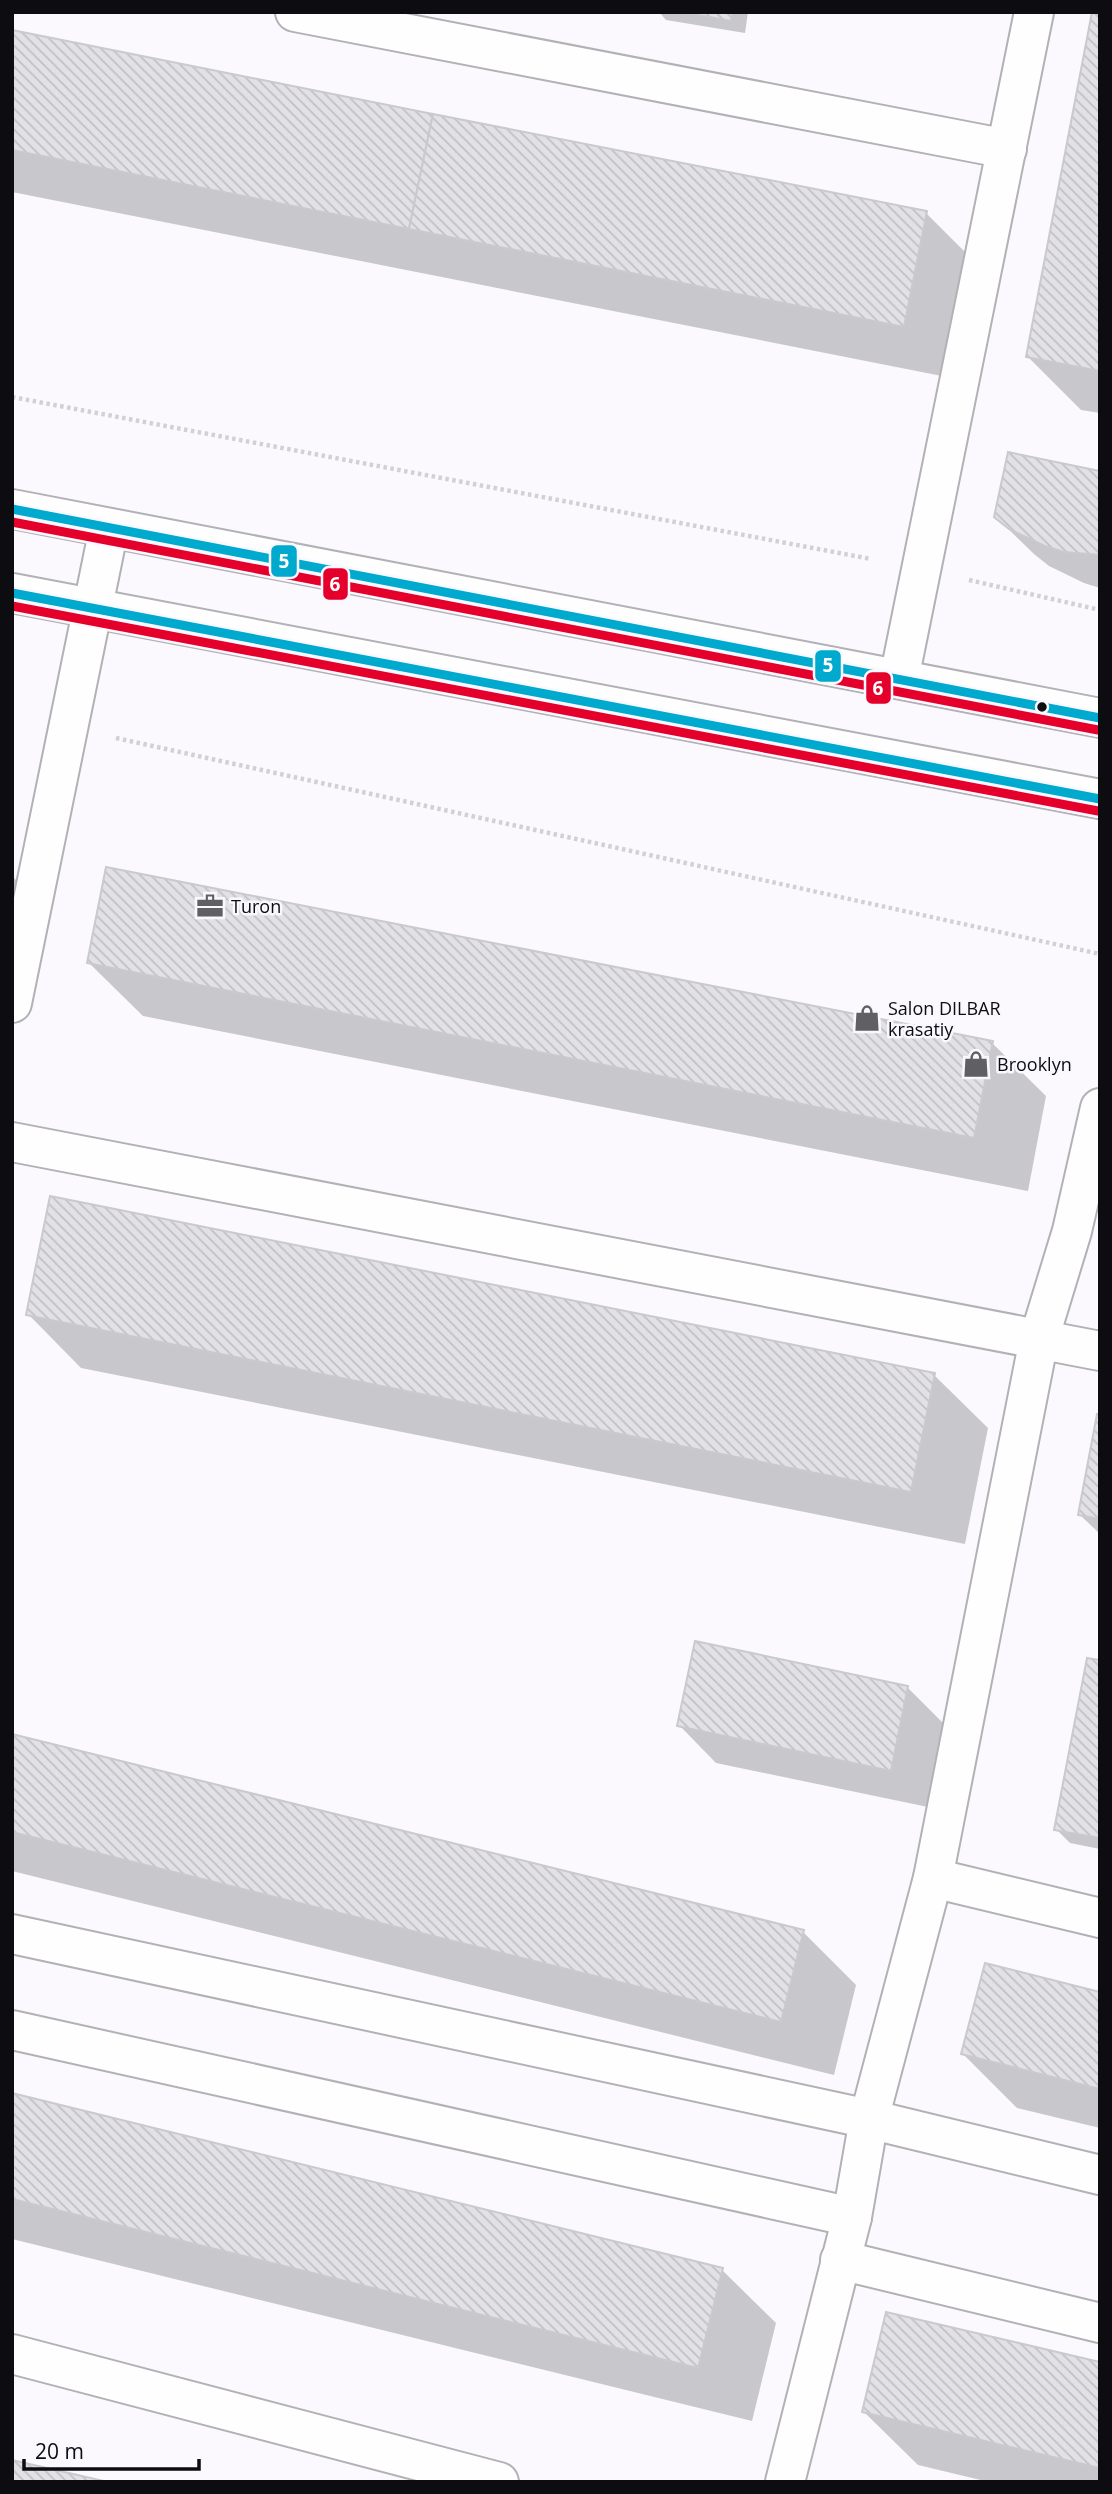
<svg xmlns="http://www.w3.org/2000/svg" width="1112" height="2494" font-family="'Open Sans',sans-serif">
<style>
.shadow{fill:#0003}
.building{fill:url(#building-back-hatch);stroke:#cac9ce;stroke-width:2}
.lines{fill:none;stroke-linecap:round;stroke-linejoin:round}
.minor-casing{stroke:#b2b1b6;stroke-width:42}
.major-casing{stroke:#b2b1b6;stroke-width:42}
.path{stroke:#d1d1d2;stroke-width:4.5;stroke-dasharray:3.5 3.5;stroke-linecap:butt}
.minor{stroke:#fefeff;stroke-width:38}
.major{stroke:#fefeff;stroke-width:38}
.bus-1-casing{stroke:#faf8ff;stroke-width:14}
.bus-2-casing{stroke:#faf8ff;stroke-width:14}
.bus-1{stroke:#00a9ce;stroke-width:9}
.bus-2{stroke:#e4002b;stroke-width:9}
.bus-dot{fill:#0d0c11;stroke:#faf8ff;stroke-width:2.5}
.labels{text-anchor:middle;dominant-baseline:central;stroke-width:5;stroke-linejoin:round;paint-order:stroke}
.poi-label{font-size:18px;fill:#0d0c11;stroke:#faf8ff;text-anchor:start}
.line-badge{stroke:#faf8ff;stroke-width:2.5}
.badge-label{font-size:19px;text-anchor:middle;font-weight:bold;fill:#fff}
</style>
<defs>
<pattern id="building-back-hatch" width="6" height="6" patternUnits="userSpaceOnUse" patternTransform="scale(1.75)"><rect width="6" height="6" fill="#e2e1e6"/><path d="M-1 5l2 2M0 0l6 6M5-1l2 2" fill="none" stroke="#c1c0c4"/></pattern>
</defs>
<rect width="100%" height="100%" fill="#fbf9fe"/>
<g class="shadow">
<polygon points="659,12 748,12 745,33 666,20"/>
<polygon points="1100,12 1100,413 1081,410 1027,356"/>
<polygon points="12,32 926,213 979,266 957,379 12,192"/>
<polygon points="1100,473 1100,588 1084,583 1049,566 1034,554 996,517"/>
<polygon points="12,876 37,901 12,993"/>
<polygon points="89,963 992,1043 1046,1096 1028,1191 143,1016"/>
<polygon points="28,1314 934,1375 988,1428 965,1544 81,1368"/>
<polygon points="1100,1416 1100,1534 1080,1515"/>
<polygon points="1100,1662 1100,1849 1070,1843 1056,1829"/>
<polygon points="908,1688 945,1725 928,1807 716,1763 679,1725"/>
<polygon points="12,1736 803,1932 856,1985 834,2075 12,1871"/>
<polygon points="1100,1994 1100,2128 1017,2108 963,2054"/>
<polygon points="12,2095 722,2270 776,2323 752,2421 12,2239"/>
<polygon points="1100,2364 1100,2482 989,2482 918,2465 864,2412"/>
</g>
<g class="building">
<polygon points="682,12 733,12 731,21"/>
<polygon points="1092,12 1100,12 1100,371 1026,357"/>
<polygon points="12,30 433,114 409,229 12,150"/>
<polygon points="433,114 927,211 904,327 409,229"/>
<polygon points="1008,452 1100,471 1100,555 1064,552 1045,546 1009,529 994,517"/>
<polygon points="106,867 993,1041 974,1138 87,963"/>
<polygon points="50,1196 935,1373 911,1492 26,1315"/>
<polygon points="1097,1414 1100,1415 1100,1519 1078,1515"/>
<polygon points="695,1641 908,1686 891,1771 677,1726"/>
<polygon points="1087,1658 1100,1660 1100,1838 1054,1830"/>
<polygon points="12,1734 804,1930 781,2022 12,1832"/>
<polygon points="985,1963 1100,1992 1100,2089 961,2054"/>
<polygon points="12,2093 723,2268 698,2368 12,2199"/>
<polygon points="886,2312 1100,2362 1100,2468 862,2412"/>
<polygon points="12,2460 108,2482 12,2482"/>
</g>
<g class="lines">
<defs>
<g id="minor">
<polyline points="295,12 1007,149"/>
<polyline points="899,679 1034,12"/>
<polyline points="12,1003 109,528"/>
<polyline points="12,1142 1100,1351"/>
<polyline points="933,1878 1100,1918"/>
<polyline points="12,1934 869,2119 1100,2175"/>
<polyline points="12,2030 852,2217"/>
<polyline points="840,2260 1100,2323"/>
<polyline points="12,2354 499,2482"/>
<polyline points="785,2482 852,2217 869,2119 933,1878 1039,1339 1072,1231 1100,1108"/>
</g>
<g id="major">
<polyline points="12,509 1100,718"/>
<polyline points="12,593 1100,799"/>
</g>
</defs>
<use href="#minor" class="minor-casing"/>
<use href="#major" class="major-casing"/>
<g class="path">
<polyline points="12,397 871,559"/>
<polyline points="969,580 1100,610"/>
<polyline points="116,738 1100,954"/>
</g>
<use href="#minor" class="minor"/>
<use href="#major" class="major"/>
<defs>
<g id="bus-1">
<polyline points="12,509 1100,718"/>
<polyline points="12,593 1100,799"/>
</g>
<g id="bus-2">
<polyline points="12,522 1098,730"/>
<polyline points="12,606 1098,811"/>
</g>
</defs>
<use href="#bus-1" class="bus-1-casing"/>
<use href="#bus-2" class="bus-2-casing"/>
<use href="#bus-1" class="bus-1"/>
<use href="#bus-2" class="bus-2"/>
</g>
<defs>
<symbol id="office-bare" viewBox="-9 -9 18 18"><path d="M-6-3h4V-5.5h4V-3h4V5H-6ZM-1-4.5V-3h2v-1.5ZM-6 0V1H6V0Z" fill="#605f64" stroke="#faf8ff" stroke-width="2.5" paint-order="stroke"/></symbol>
<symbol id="shop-bare" viewBox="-9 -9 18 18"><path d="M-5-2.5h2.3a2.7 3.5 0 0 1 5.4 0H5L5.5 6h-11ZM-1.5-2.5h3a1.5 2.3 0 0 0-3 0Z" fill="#605f64" stroke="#faf8ff" stroke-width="2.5" paint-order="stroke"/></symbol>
</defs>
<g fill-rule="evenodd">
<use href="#office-bare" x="191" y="887" width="38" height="38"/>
<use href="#shop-bare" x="848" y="999" width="38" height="38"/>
<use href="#shop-bare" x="957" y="1045" width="38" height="38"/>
</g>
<circle class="bus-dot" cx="1042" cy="707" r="6"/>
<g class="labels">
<g class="poi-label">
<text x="231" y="906">Turon</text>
<text x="888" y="1008">Salon DILBAR<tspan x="888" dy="21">krasatiy</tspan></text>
<text x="997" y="1064">Brooklyn</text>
</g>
</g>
<g class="line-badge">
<rect x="270" y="544" width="28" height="34" rx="7" fill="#00a9ce"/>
<rect x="322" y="567" width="27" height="34" rx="7" fill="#e4002b"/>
<rect x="814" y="649" width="28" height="34" rx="7" fill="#00a9ce"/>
<rect x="865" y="671" width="27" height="34" rx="7" fill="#e4002b"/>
</g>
<g class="badge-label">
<text x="284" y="568">5</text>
<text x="335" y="591">6</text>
<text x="828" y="672">5</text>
<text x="878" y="695">6</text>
</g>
<rect width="1112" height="2494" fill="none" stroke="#0d0c11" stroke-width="28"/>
<path d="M24 2459v10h175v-10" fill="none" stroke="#0d0c11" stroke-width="3.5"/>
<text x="35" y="2459" font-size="21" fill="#0d0c11" stroke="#faf8ff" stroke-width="5" paint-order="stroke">20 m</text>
</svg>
